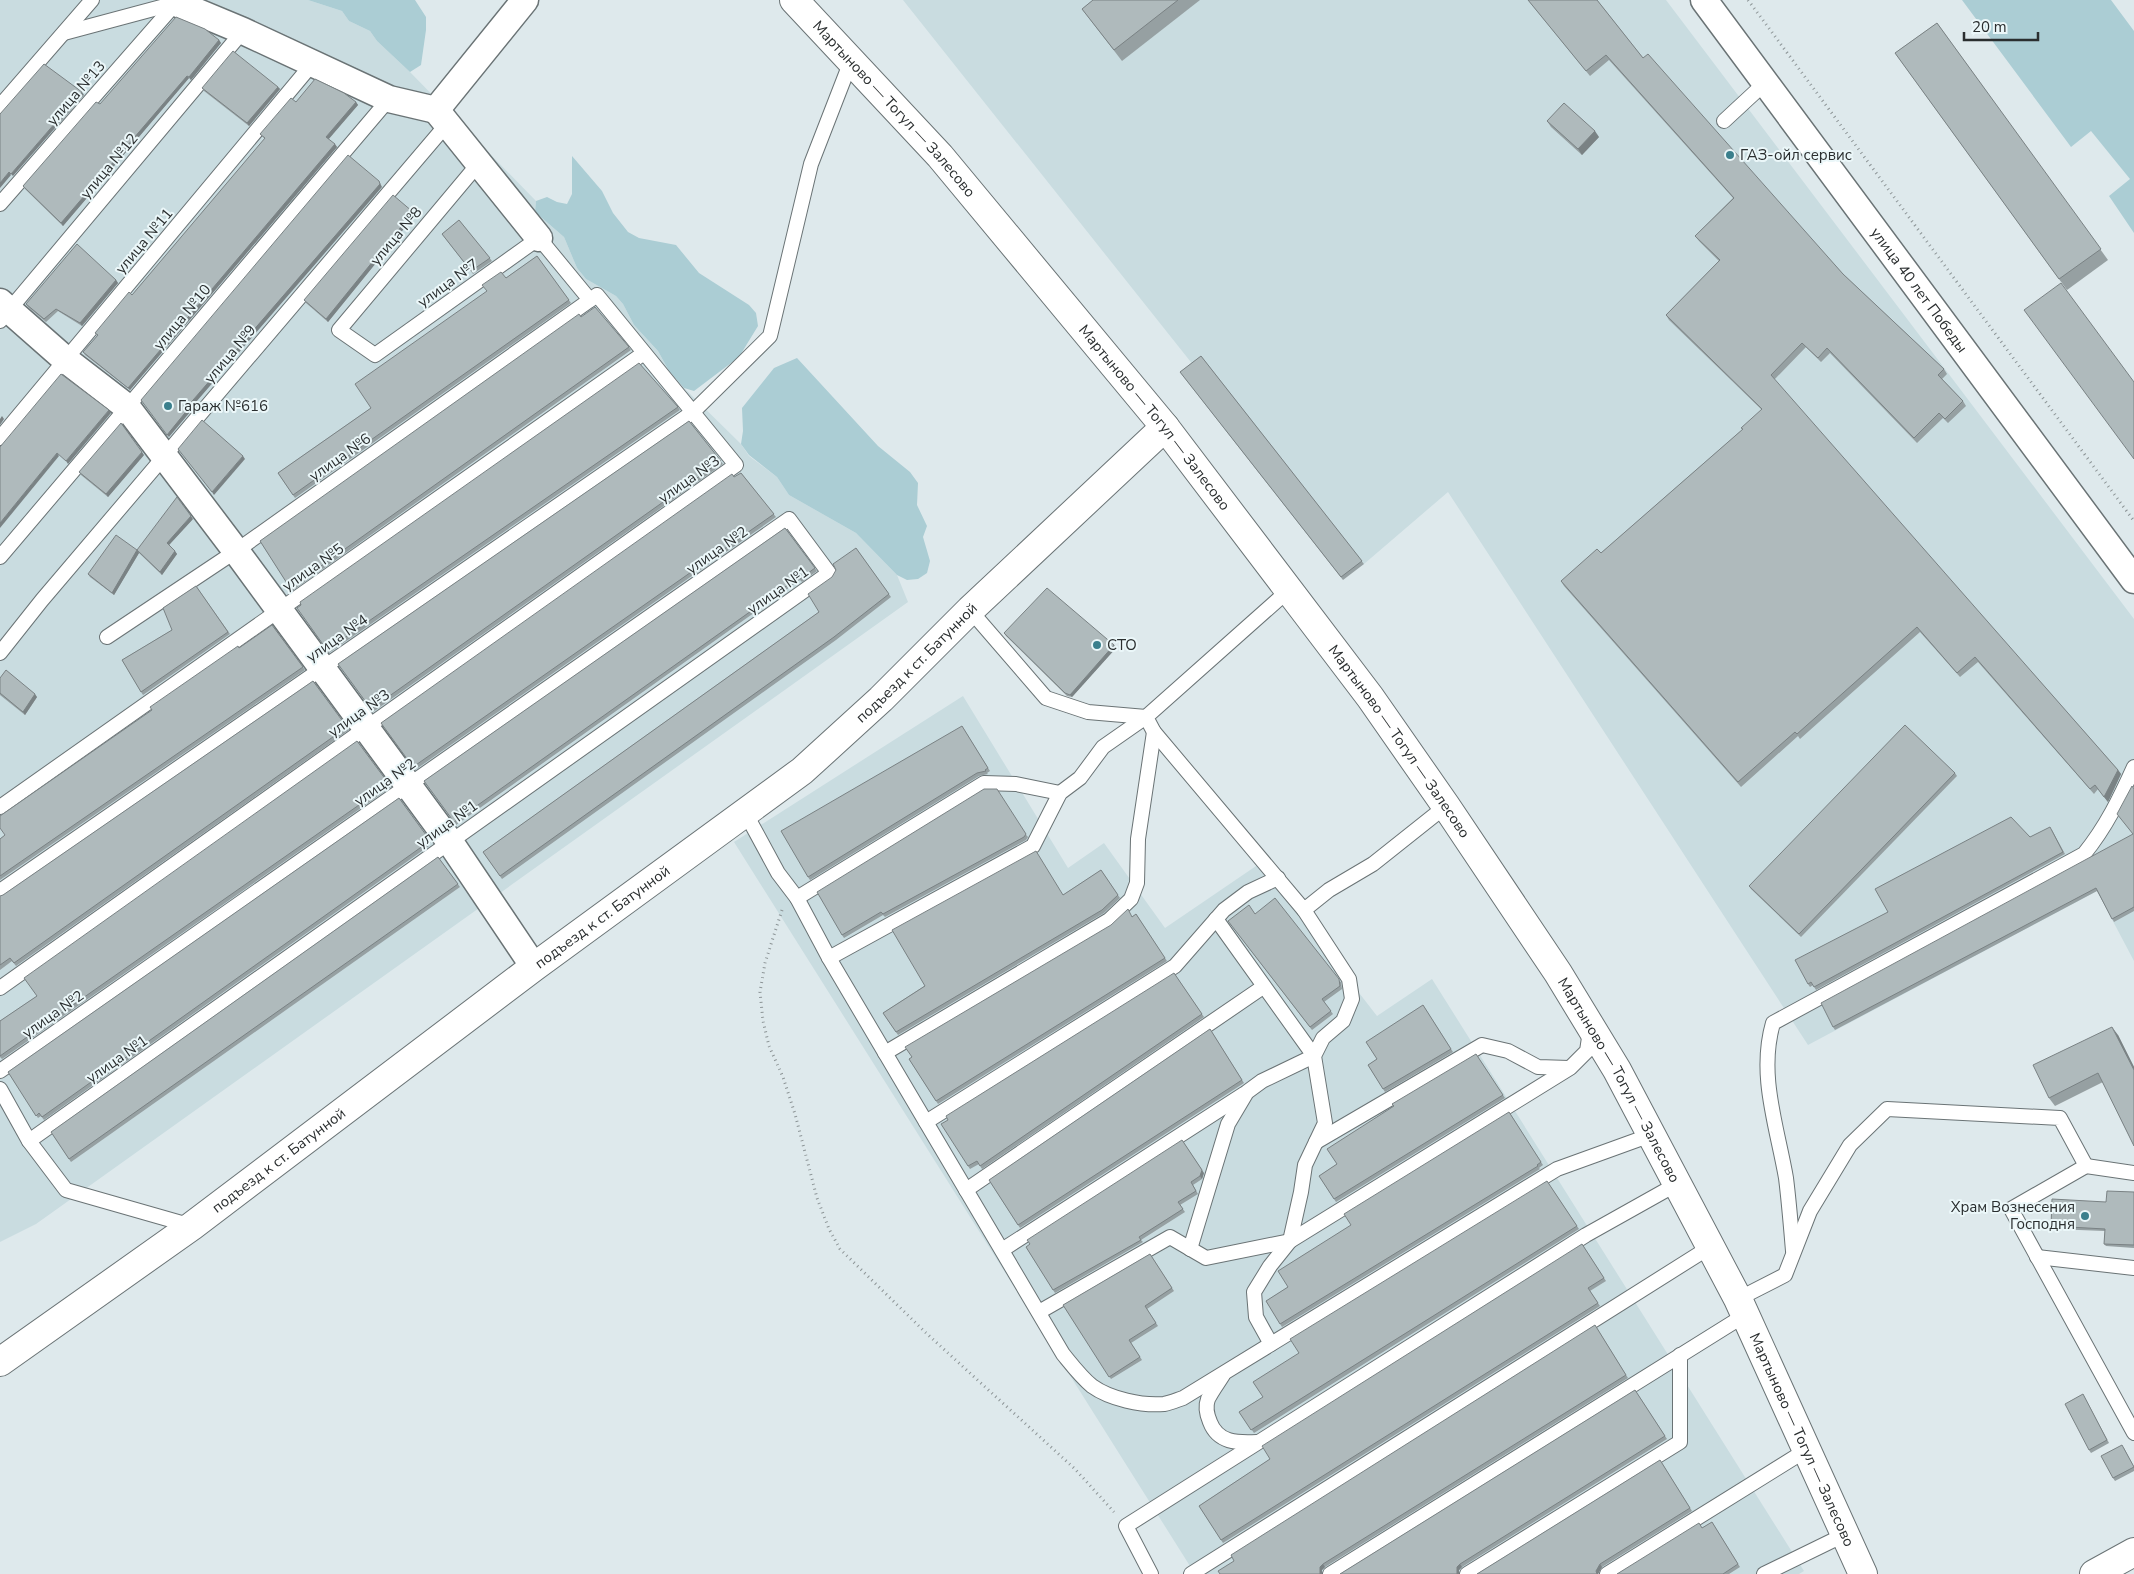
<svg xmlns="http://www.w3.org/2000/svg" width="2134" height="1574" font-family="'Nunito Sans',sans-serif">
<style>
.built{fill:#c9dce0}
.green{fill:#abcdd4}
.lines{fill:none;stroke-linecap:round;stroke-linejoin:round}
.service-casing{stroke:#6a7375;stroke-width:16}
.minor-casing{stroke:#6a7375;stroke-width:29}
.tertiary-casing{stroke:#6a7375;stroke-width:30}
.path{stroke:#8d9597;stroke-width:3;stroke-dasharray:1 4;stroke-linecap:butt}
.service{stroke:#fff;stroke-width:14}
.minor{stroke:#fff;stroke-width:26}
.tertiary{stroke:#fff;stroke-width:28}
.wall{fill:#96a0a2}
.shaded-wall{fill:#7a8284}
.building{fill:#afbabc;stroke:#7a8284}
.poi-dot{fill:#3a7f8c;stroke:#ebf7f9;stroke-width:2}
.labels{text-anchor:middle;dominant-baseline:central;stroke-width:4;stroke-linejoin:round;paint-order:stroke}
.street-label{font-size:15px;fill:#2a2e2f;stroke:#ebf7f9}
.poi-label{font-size:15px;fill:#2a2e2f;stroke:#ebf7f9;text-anchor:start}
</style>
<rect width="100%" height="100%" fill="#dee9ec"/>
<g class="built">
<polygon points="0,0 308,0 342,11 349,21 370,31 377,41 410,72 536,201 535,212 564,237 577,268 586,279 616,296 623,304 634,325 658,351 669,371 684,388 741,444 749,456 777,477 789,495 856,533 897,575 908,602 36,1224 0,1242"/>
<polygon points="903,0 1666,0 2134,619 2134,961 2097,891 1808,1045 1448,492 1364,564 1194,366"/>
<polygon points="963,696 1068,868 1104,843 1165,928 1259,864 1377,1016 1432,979 1804,1571 1799,1574 1195,1574 734,842"/>
</g>
<g class="green">
<polygon points="308,0 415,0 426,17 426,30 421,65 410,72 377,41 370,31 349,21 342,11"/>
<polygon points="1962,0 2111,0 2134,31 2134,233 2109,196 2130,179 2091,131 2071,147"/>
<polygon points="572,156 602,191 613,213 628,232 639,238 676,245 699,273 749,305 756,313 758,326 739,357 694,391 684,388 669,371 658,351 634,325 623,304 616,296 586,279 577,268 564,237 535,212 536,201 547,197 557,202 567,204 572,194"/>
<polygon points="797,358 878,446 910,472 918,483 917,505 927,526 923,537 930,561 927,573 918,579 907,580 897,575 856,533 789,495 777,477 749,455 741,444 743,431 742,408 774,368"/>
</g>
<g class="lines">
<defs>
<g id="service">
<polyline points="64,33 176,3"/>
<polyline points="0,106 92,0"/>
<polyline points="1724,121 1765,83"/>
<polyline points="0,204 176,3"/>
<polyline points="0,321 243,31"/>
<polyline points="0,438 313,63"/>
<polyline points="0,557 389,99"/>
<polyline points="1290,589 1146,717 1154,732 1304,910 1329,890 1373,864 1446,806"/>
<polyline points="970,610 1046,698 1088,712 1146,717"/>
<polyline points="107,637 236,551 590,300"/>
<polyline points="0,653 42,600 447,124"/>
<polyline points="0,807 644,353"/>
<path d="M746,814l32,59 19,25 32,60 234,396c9,11 18,23 29,32 18,13 50,20 72,18 6,-1 13,-4 19,-6l374,-229 94,-34"/>
<polyline points="0,891 693,412 770,336 811,164 851,61"/>
<polyline points="797,898 984,783 1016,784 1060,793"/>
<polyline points="829,958 1033,846 1060,793 1080,778 1103,747 1146,717"/>
<polyline points="0,988 736,465 597,295 590,300 539,238 375,355 339,330 479,163"/>
<polyline points="885,1053 1109,920 1131,899 1137,883 1138,839 1154,732"/>
<polyline points="0,1071 789,519 829,573 29,1141"/>
<polyline points="0,1089 29,1141 66,1190 192,1226"/>
<polyline points="926,1122 1175,966 1224,910 1248,892 1278,878"/>
<polyline points="1316,1142 1482,1045 1508,1051 1538,1067 1569,1068"/>
<polyline points="2086,1166 2134,1173"/>
<polyline points="966,1190 1263,987"/>
<polyline points="1190,1249 1228,1124 1247,1092 1262,1081 1314,1056 1216,919"/>
<polyline points="1002,1250 1244,1094"/>
<path d="M1793,1251c-2,-24 -4,-49 -7,-73 -9,-52 -28,-103 -13,-155l311,-169c22,-27 36,-56 50,-87"/>
<polyline points="2037,1257 2134,1268"/>
<polyline points="1738,1299 1785,1275 1810,1211 1850,1145 1887,1109 2060,1118 2086,1166 2011,1209 2134,1433"/>
<polyline points="1039,1312 1170,1237 1206,1258 1290,1241 1570,1068 1587,1051 1590,1031"/>
<polyline points="1271,1344 1256,1317 1254,1292 1270,1266 1290,1241 1301,1192 1305,1165 1325,1123 1314,1056 1323,1038 1343,1021 1352,999 1349,979 1304,910"/>
<path d="M1223,1375c-5,8 -11,16 -15,24 -3,8 -1,16 2,23 8,21 27,21 47,20"/>
<polyline points="1151,1574 1126,1526 1586,1235 1677,1184"/>
<polyline points="1191,1574 1710,1247"/>
<polyline points="1330,1574 1745,1315"/>
<polyline points="1467,1574 1680,1442 1680,1355"/>
<polyline points="1607,1574 1808,1449"/>
<polyline points="1764,1574 1846,1534"/>
</g>
<g id="minor">
<polyline points="173,0 176,3 243,31 389,99 436,110 525,0"/>
<path id="s1" d="M1704,0l430,580"/>
<polyline points="436,110 539,238"/>
<polyline points="0,302 66,360 127,407 236,551 450,842 534,967"/>
</g>
<g id="tertiary">
<path id="s2" d="M794,0l146,156 225,271 205,270 76,109 112,167 59,97 121,229 125,275"/>
<path id="s3" d="M0,1362l192,-136 342,-259 268,-196 79,-72 89,-89 195,-183"/>
<polyline points="2094,1574 2134,1552"/>
</g>
</defs>
<use href="#service" class="service-casing"/>
<use href="#minor" class="minor-casing"/>
<use href="#tertiary" class="tertiary-casing"/>
<g class="path">
<polyline points="1748,0 2134,521"/>
<polyline points="782,910 765,963 760,992 763,1021 769,1046 783,1077 795,1114 817,1198 829,1229 840,1249 925,1332 1075,1469 1114,1512"/>
</g>
<use href="#service" class="service"/>
<use href="#minor" class="minor"/>
<use href="#tertiary" class="tertiary"/>
</g>
<g class="wall">
<polygon points="1093,0 1200,0 1122,61 1082,9"/>
<polygon points="1528,0 1597,0 1643,58 1843,274 1944,369 1947,374 1942,379 1963,401 1966,406 1948,423 1943,418 1917,443 1830,353 1821,362 1806,347 1774,380 2118,770 2121,774 2108,802 2098,789 2094,794 1978,662 1960,677 1920,632 1800,739 1798,736 1741,787 1564,586 1561,581 1601,553 1743,429 1762,410 1669,320 1666,315 1719,261 1699,241 1695,236 1733,198 1609,60 1590,76"/>
<polygon points="1937,23 2108,260 2067,290 1895,53"/>
<polygon points="219,40 221,43 191,80 189,78 63,226 25,189 23,186 100,104"/>
<polygon points="278,87 280,89 249,126 204,91 202,88"/>
<polygon points="296,102 356,102 358,105 328,139 337,147 130,390 85,355 83,352 97,336 95,333 132,295 265,139 260,134"/>
<polygon points="1547,121 1599,137 1582,155 1551,127"/>
<polygon points="413,212 415,215 328,322 306,303 304,300"/>
<polygon points="459,220 492,261 473,274 442,234"/>
<polygon points="537,256 571,303 295,498 278,473 371,408 506,278"/>
<polygon points="116,280 118,283 82,326 58,311 46,322 28,307 26,304"/>
<polygon points="581,317 629,347 631,350 292,591 260,541"/>
<polygon points="1201,356 1364,564 1343,580 1180,372"/>
<polygon points="678,407 680,410 329,653 297,608 301,605"/>
<polygon points="689,421 723,464 373,712 338,664"/>
<polygon points="144,455 108,497 81,475 79,472"/>
<polygon points="741,473 776,517 415,770 381,723"/>
<polygon points="193,519 169,545 177,554 162,575 139,553 114,595 90,577 88,574 137,550"/>
<polygon points="785,528 817,571 802,582 800,580 456,825 424,781"/>
<polygon points="856,548 891,597 836,640 502,879 483,852 819,612 832,577"/>
<polygon points="196,586 230,634 143,695 122,660 172,630"/>
<polygon points="272,625 305,670 0,880 0,839 239,648"/>
<polygon points="1004,633 1114,645 1116,648 1072,697 1067,696 1006,636"/>
<polygon points="0,678 37,697 25,715 0,695"/>
<polygon points="313,681 349,730 16,966 12,961 0,970 0,896 3,895"/>
<polygon points="962,726 990,771 987,773 988,774 979,776 810,880 808,877"/>
<polygon points="357,741 391,787 2,1059 0,1057 0,1021 37,996"/>
<polygon points="1955,773 1957,776 1801,937 1751,889 1749,886"/>
<polygon points="984,789 1028,837 1026,840 885,917 883,915 844,938 842,935"/>
<polygon points="2134,789 2134,911 2114,922 2097,891 1835,1030 1833,1027 2133,835"/>
<polygon points="399,798 431,842 428,844 429,846 44,1120 41,1116 38,1118 8,1072"/>
<polygon points="2052,830 2065,854 1816,990 1813,985 1810,987 1808,984 1888,912 2030,837"/>
<polygon points="438,857 460,887 71,1162 51,1132"/>
<polygon points="1101,870 1120,898 1104,913 898,1035 883,1013"/>
<polygon points="1136,914 1167,961 938,1104 909,1059"/>
<polygon points="1228,921 1341,982 1342,989 1324,1002 1333,1014 1312,1030"/>
<polygon points="1174,973 1204,1017 982,1169 979,1164 970,1169 968,1166"/>
<polygon points="1423,1005 1453,1052 1385,1092 1368,1065 1377,1059"/>
<polygon points="1210,1029 1244,1083 1020,1228 989,1180"/>
<polygon points="2118,1035 2134,1067 2134,1146 2103,1082 2055,1106 2049,1098"/>
<polygon points="1476,1054 1505,1098 1336,1202 1319,1176 1337,1164"/>
<polygon points="1509,1112 1543,1165 1539,1168 1540,1169 1282,1327 1266,1301 1288,1287"/>
<polygon points="1204,1173 1202,1179 1193,1185 1198,1194 1180,1205 1185,1212 1141,1240 1143,1242 1055,1293 1026,1247"/>
<polygon points="1547,1181 1579,1229 1254,1433 1239,1412 1263,1397 1299,1353"/>
<polygon points="2134,1192 2134,1248 2106,1246 2104,1244 2105,1231 2053,1229 2051,1226 2106,1202"/>
<polygon points="1582,1244 1606,1281 1590,1291 1600,1306 1223,1543 1199,1506 1270,1459"/>
<polygon points="1150,1254 1174,1291 1147,1309 1158,1326 1131,1343 1142,1360 1111,1379 1063,1305"/>
<polygon points="1595,1325 1628,1378 1325,1567 1322,1570 1220,1574"/>
<polygon points="1635,1390 1667,1439 1462,1567 1459,1570 1340,1574"/>
<polygon points="2083,1394 2109,1443 2091,1453 2089,1450"/>
<polygon points="2124,1448 2134,1467 2134,1471 2115,1481 2113,1478"/>
<polygon points="1660,1460 1692,1511 1602,1567 1598,1574 1477,1574"/>
<polygon points="1712,1522 1740,1567 1729,1574 1617,1574 1702,1528"/>
</g>
<g class="shaded-wall">
<polygon points="219,40 221,43 191,80 189,77"/>
<polygon points="187,76 189,78 63,226 61,223"/>
<polygon points="278,87 280,89 249,126 247,123"/>
<polygon points="82,92 84,95 13,176 11,174"/>
<polygon points="356,102 358,105 328,140 326,137"/>
<polygon points="1595,131 1599,137 1582,155 1578,149"/>
<polygon points="335,144 337,147 130,390 128,388"/>
<polygon points="9,172 11,175 0,188 0,183"/>
<polygon points="379,181 382,187 190,409 191,411 169,437 167,435 187,407"/>
<polygon points="413,212 415,215 328,322 326,319"/>
<polygon points="116,280 118,283 82,326 80,323"/>
<polygon points="109,410 111,413 68,464 66,461"/>
<polygon points="2,416 4,419 0,425 0,419"/>
<polygon points="142,452 144,455 108,497 106,494"/>
<polygon points="57,453 59,456 0,528 0,523"/>
<polygon points="243,456 245,459 214,495 212,492"/>
<polygon points="191,516 193,519 169,545 167,543"/>
<polygon points="137,550 139,553 114,595 112,593"/>
<polygon points="175,551 177,554 162,575 160,572"/>
<polygon points="1114,645 1116,648 1072,697 1070,695"/>
<polygon points="35,694 37,697 25,715 23,712"/>
<polygon points="2118,770 2121,774 2108,802 2104,797"/>
<polygon points="2112,1027 2118,1035 2134,1067 2134,1070"/>
<polygon points="1182,1140 1204,1173 1202,1179 1200,1176"/>
<polygon points="1323,1564 1325,1567 1322,1570 1322,1574 1320,1574 1320,1567"/>
<polygon points="1460,1564 1462,1567 1459,1570 1459,1574 1457,1574 1457,1567"/>
<polygon points="1600,1564 1602,1567 1598,1574 1597,1574 1596,1571"/>
</g>
<g class="building">
<polygon points="1093,0 1178,0 1114,50 1082,9"/>
<polygon points="1528,0 1597,0 1643,58 1648,54 1843,274 1944,369 1938,375 1963,401 1945,419 1939,413 1914,438 1827,348 1818,358 1802,343 1771,375 2118,770 2104,797 2095,785 2090,789 1975,657 1957,673 1917,627 1797,734 1795,732 1738,782 1561,581 1597,549 1601,553 1743,429 1741,428 1762,409 1666,315 1720,260 1695,236 1734,198 1606,55 1586,71"/>
<polygon points="176,17 205,29 219,40 189,77 187,76 61,223 23,186 96,102 100,104"/>
<polygon points="1937,23 2101,249 2059,279 1895,53"/>
<polygon points="233,51 278,87 247,123 202,88"/>
<polygon points="44,64 82,92 11,174 9,172 0,183 0,114"/>
<polygon points="315,79 344,93 356,102 326,137 335,144 128,388 83,352 98,335 95,333 129,292 132,295 265,138 260,134 291,98 296,102"/>
<polygon points="1564,103 1595,131 1578,149 1547,121"/>
<polygon points="348,155 379,181 380,184 187,407 189,408 167,435 141,400"/>
<polygon points="393,195 413,212 326,319 304,300"/>
<polygon points="459,220 490,258 471,271 442,234"/>
<polygon points="77,244 116,280 80,323 56,309 44,319 26,304"/>
<polygon points="537,256 569,300 293,495 278,473 371,408 355,384 487,291 482,285 501,272 506,278"/>
<polygon points="2061,283 2134,382 2134,459 2024,310"/>
<polygon points="595,307 629,347 290,588 260,541 579,314 581,317"/>
<polygon points="1201,356 1362,561 1341,577 1180,372"/>
<polygon points="639,363 678,407 327,650 297,608 301,605 300,602"/>
<polygon points="61,374 109,410 66,461 57,453 0,523 0,447"/>
<polygon points="202,420 243,456 212,492 178,449"/>
<polygon points="689,421 721,461 371,709 338,664"/>
<polygon points="121,423 142,452 106,494 79,472"/>
<polygon points="741,473 774,514 413,767 381,723 732,474 734,477"/>
<polygon points="177,497 191,516 167,543 175,551 160,572 137,550"/>
<polygon points="785,528 815,568 800,579 799,577 454,822 424,781"/>
<polygon points="116,535 137,550 112,593 88,574"/>
<polygon points="856,548 889,594 834,637 500,876 483,852 819,612 808,594 832,577 836,570 833,564"/>
<polygon points="196,586 228,632 141,692 122,660 172,630 163,608"/>
<polygon points="1047,588 1114,645 1070,695 1065,693 1004,633"/>
<polygon points="272,625 303,667 0,876 0,839 5,835 0,828 0,816 152,710 150,707 238,646 239,648"/>
<polygon points="6,670 35,694 23,712 0,693 0,678"/>
<polygon points="313,681 347,727 14,963 10,958 0,965 0,896 3,895"/>
<polygon points="1905,725 1955,773 1799,934 1749,886"/>
<polygon points="962,726 988,768 985,770 986,771 977,773 808,877 781,831"/>
<polygon points="357,741 389,784 0,1056 0,1021 37,996 24,978"/>
<polygon points="2132,786 2134,789 2134,907 2112,919 2096,888 1833,1027 1821,1003 2133,834 2117,814"/>
<polygon points="984,789 997,789 1026,834 1024,837 883,914 881,912 842,935 817,892"/>
<polygon points="399,798 429,839 426,841 427,843 42,1117 39,1113 36,1116 8,1072"/>
<polygon points="2011,817 2030,837 2050,827 2063,852 1814,987 1811,982 1808,984 1795,960 1888,912 1875,889"/>
<polygon points="1036,851 1063,895 1101,870 1118,895 1102,910 896,1032 883,1013 925,986 892,930"/>
<polygon points="438,857 458,884 69,1159 51,1132"/>
<polygon points="1275,898 1339,979 1340,986 1322,999 1331,1011 1310,1027 1228,921 1249,905 1255,914"/>
<polygon points="1128,909 1132,917 1136,914 1165,958 936,1101 909,1059 912,1057 905,1047 1111,925"/>
<polygon points="1174,973 1202,1014 980,1166 977,1161 968,1166 941,1124 948,1120 946,1116"/>
<polygon points="1423,1005 1451,1049 1383,1089 1368,1065 1377,1059 1366,1042"/>
<polygon points="2112,1027 2134,1070 2134,1146 2098,1073 2049,1098 2033,1065"/>
<polygon points="1210,1029 1242,1080 1018,1225 989,1180"/>
<polygon points="1476,1054 1503,1095 1334,1199 1319,1176 1337,1164 1327,1149 1394,1106 1392,1104"/>
<polygon points="1509,1112 1541,1162 1537,1165 1538,1166 1280,1324 1266,1301 1288,1287 1278,1271 1351,1225 1344,1214"/>
<polygon points="1182,1140 1202,1170 1200,1176 1191,1182 1196,1191 1178,1202 1183,1209 1139,1237 1141,1240 1053,1290 1026,1247 1030,1244 1027,1240"/>
<polygon points="1547,1181 1577,1226 1251,1430 1239,1412 1263,1397 1253,1382 1299,1353 1290,1339"/>
<polygon points="2107,1191 2134,1192 2134,1245 2104,1244 2105,1229 2051,1226 2052,1199 2106,1202"/>
<polygon points="1582,1244 1604,1278 1588,1288 1598,1303 1221,1540 1199,1506 1270,1459 1262,1446"/>
<polygon points="1150,1254 1172,1288 1145,1306 1156,1323 1129,1340 1140,1357 1109,1377 1063,1305"/>
<polygon points="1595,1325 1626,1375 1323,1564 1320,1567 1320,1574 1220,1574 1218,1571 1234,1561 1231,1555"/>
<polygon points="1635,1390 1665,1436 1460,1564 1457,1567 1457,1574 1340,1574"/>
<polygon points="2083,1394 2107,1440 2089,1450 2065,1404"/>
<polygon points="2122,1445 2134,1467 2113,1478 2101,1456"/>
<polygon points="1660,1460 1690,1508 1600,1564 1596,1571 1597,1574 1477,1574"/>
<polygon points="1712,1522 1738,1564 1723,1574 1617,1574 1699,1523 1702,1528"/>
</g>
<g class="poi-dot">
<circle cx="1730" cy="155" r="5"/>
<circle cx="168" cy="406" r="5"/>
<circle cx="1097" cy="645" r="5"/>
<circle cx="2085" cy="1216" r="5"/>
</g>
<g class="labels">
<g class="street-label">
<text transform="translate(76 93) rotate(-49)">улица №13</text>
<text stroke="none"><textPath href="#s2" startOffset="148">Мартыново — Тогул — Залесово</textPath></text>
<text transform="translate(109 166) rotate(-50)">улица №12</text>
<text transform="translate(396 236) rotate(-50)">улица №8</text>
<text transform="translate(144 241) rotate(-50)">улица №11</text>
<text transform="translate(448 283) rotate(-36)">улица №7</text>
<text stroke="none"><textPath href="#s1" startOffset="361">улица 40 лет Победы</textPath></text>
<text transform="translate(182 317) rotate(-50)">улица №10</text>
<text transform="translate(230 354) rotate(-50)">улица №9</text>
<text stroke="none"><textPath href="#s2" startOffset="552">Мартыново — Тогул — Залесово</textPath></text>
<text transform="translate(340 457) rotate(-35)">улица №6</text>
<text transform="translate(689 479) rotate(-35)">улица №3</text>
<text transform="translate(717 550) rotate(-35)">улица №2</text>
<text transform="translate(313 567) rotate(-35)">улица №5</text>
<text transform="translate(778 590) rotate(-35)">улица №1</text>
<text transform="translate(337 638) rotate(-35)">улица №4</text>
<text stroke="none"><textPath href="#s3" startOffset="1154">подъезд к ст. Батунной</textPath></text>
<text transform="translate(359 713) rotate(-35)">улица №3</text>
<text stroke="none"><textPath href="#s2" startOffset="958">Мартыново — Тогул — Залесово</textPath></text>
<text transform="translate(385 782) rotate(-35)">улица №2</text>
<text transform="translate(447 824) rotate(-35)">улица №1</text>
<text stroke="none"><textPath href="#s3" startOffset="749">подъезд к ст. Батунной</textPath></text>
<text transform="translate(53 1014) rotate(-35)">улица №2</text>
<text transform="translate(117 1059) rotate(-35)">улица №1</text>
<text stroke="none"><textPath href="#s2" startOffset="1362">Мартыново — Тогул — Залесово</textPath></text>
<text stroke="none"><textPath href="#s3" startOffset="344">подъезд к ст. Батунной</textPath></text>
<text stroke="none"><textPath href="#s2" startOffset="1766">Мартыново — Тогул — Залесово</textPath></text>
</g>
<g class="poi-label">
<text x="1740" y="155">ГАЗ-ойл сервис</text>
<text x="178" y="406">Гараж №616</text>
<text x="1107" y="645">СТО</text>
<text x="2075" y="1207" text-anchor="end">Храм Вознесения<tspan x="2075" dy="17">Господня</tspan></text>
</g>
</g>
<path d="M1964 32v8h74v-8" fill="none" stroke="#2a2e2f" stroke-width="2.5"/>
<text x="1972" y="32" font-size="15" fill="#2a2e2f" stroke="#ebf7f9" stroke-width="4" paint-order="stroke">20 m</text>
</svg>
